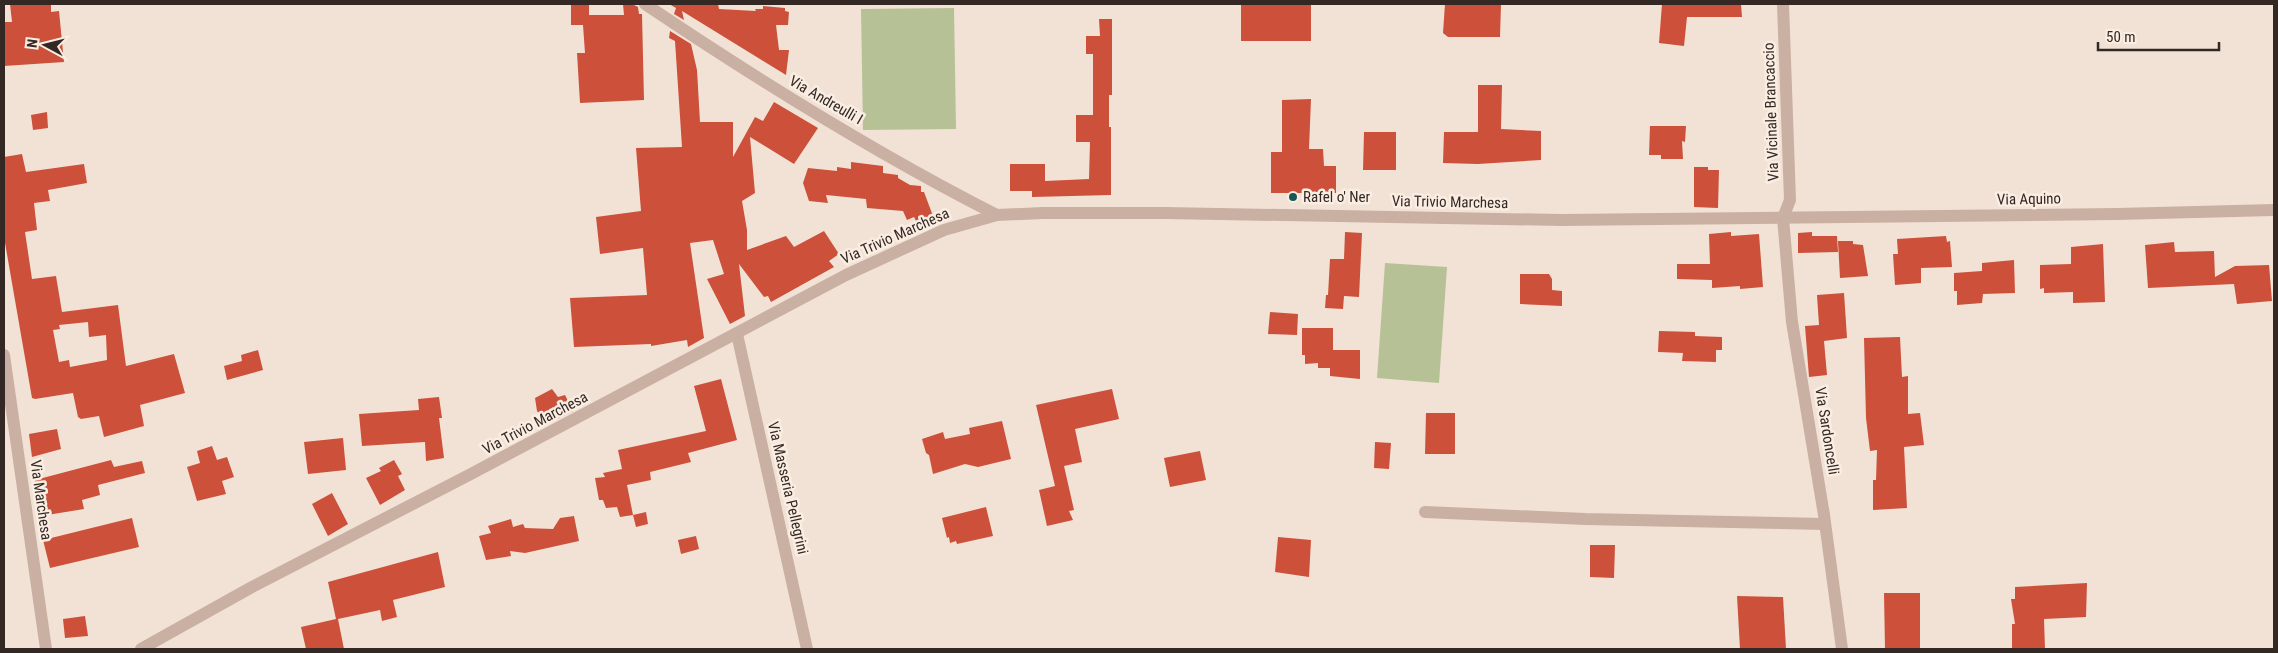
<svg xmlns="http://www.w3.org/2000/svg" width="2278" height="653" font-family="'Roboto Condensed',sans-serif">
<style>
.green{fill:#b6c196}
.building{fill:#cc503a;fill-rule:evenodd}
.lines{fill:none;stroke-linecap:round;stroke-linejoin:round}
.minor{stroke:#cab0a2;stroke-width:12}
.poi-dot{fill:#195755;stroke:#faede2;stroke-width:2}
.labels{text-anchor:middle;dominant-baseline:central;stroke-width:5;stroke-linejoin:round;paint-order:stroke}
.street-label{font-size:15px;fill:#342825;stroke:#faede2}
.poi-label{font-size:15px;fill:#342825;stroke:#faede2;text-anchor:start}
</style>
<rect width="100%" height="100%" fill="#f2e2d6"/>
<g class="green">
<polygon points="954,8 956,129 863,130 861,9"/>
<polygon points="1385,263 1447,267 1439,383 1377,378"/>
</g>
<g class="building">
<polygon points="10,4 51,4 51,12 59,11 64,62 4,66 4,22 12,22"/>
<polygon points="571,4 589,4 589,15 624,15 623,4 632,4 638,7 639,14 642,14 644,100 580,103 577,53 585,53 583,25 571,25"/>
<polygon points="669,4 718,4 719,9 756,11 755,9 763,9 763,6 785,8 785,11 789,12 788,25 776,25 779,50 789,50 786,75 682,11 684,20 674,14 676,8"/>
<rect x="1241" y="4" width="70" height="37"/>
<polygon points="1445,4 1501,4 1500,37 1448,37 1443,33"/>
<polygon points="1662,4 1741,4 1742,17 1687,17 1684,46 1659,43"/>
<polygon points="1099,19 1112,19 1112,95 1109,95 1109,127 1111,127 1111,195 1032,197 1032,191 1010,191 1010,164 1045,164 1045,181 1089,179 1090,142 1076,142 1076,115 1093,115 1093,54 1086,54 1086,36 1100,36"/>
<polygon points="670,31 691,44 697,70 700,122 733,122 733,157 755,117 763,121 774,102 818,128 794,164 750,137 755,193 742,201 747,230 747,250 786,236 794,247 824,231 839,254 829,261 834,267 771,302 768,296 764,297 739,264 745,316 730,324 707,279 724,274 713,240 690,243 704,338 688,347 687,340 651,346 651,344 574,347 570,298 647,295 643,248 600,254 596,217 641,211 636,148 682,147 675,41 669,38"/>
<polygon points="1478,85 1502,85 1501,129 1541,131 1541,160 1478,164 1443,163 1444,132 1478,132"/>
<polygon points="1311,99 1309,149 1323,149 1324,166 1336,166 1336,193 1271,193 1271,152 1282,152 1282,100"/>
<polygon points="47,112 48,128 33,130 31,115"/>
<polygon points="1650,126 1686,126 1685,142 1682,141 1683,159 1661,159 1661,155 1649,155"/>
<polygon points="1364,132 1396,132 1396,170 1363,170"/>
<path d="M22,154l4,18 58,-8 3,19 -39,7 2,11 -16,2 3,27 -12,2 7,47 24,-3 6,36 56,-7 8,61 48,-12 11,39 -45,12 4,21 -40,11 -5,-21 -18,3 -3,-2 -5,-24 -38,6 -3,-1 -28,-161v-80zM88,322l1,15 17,-2 1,25 -37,7 -1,-7 -10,2 -6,-32 7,-1 -1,-4z"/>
<polygon points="851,162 883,166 883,173 898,175 898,178 910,185 921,186 921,192 924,192 933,216 917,223 914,217 907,220 903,211 867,208 866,199 826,195 828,203 809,201 803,183 808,168 837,171 837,167 851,169"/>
<polygon points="1694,167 1708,167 1708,170 1719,170 1718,208 1694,207"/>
<polygon points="1345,232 1362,233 1359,297 1344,296 1343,309 1325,308 1326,295 1328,295 1330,259 1344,259"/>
<polygon points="1731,232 1731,236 1759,234 1763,287 1740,289 1740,286 1712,288 1712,280 1677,279 1677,264 1710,264 1709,234"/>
<polygon points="1812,232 1812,236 1837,236 1838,252 1798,253 1798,233"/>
<polygon points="1946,236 1947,242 1950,241 1952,267 1921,268 1921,283 1895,285 1893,254 1898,254 1897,239"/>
<polygon points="1838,241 1853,241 1853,244 1863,245 1868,276 1840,278"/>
<polygon points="2174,242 2175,252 2214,251 2215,277 2235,266 2269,265 2272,301 2237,304 2234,284 2148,288 2145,245"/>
<polygon points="2103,244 2105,302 2073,303 2073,292 2044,293 2044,288 2040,289 2040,265 2071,264 2071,247"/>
<polygon points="2014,260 2015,293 1983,294 1982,303 1957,305 1957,291 1954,291 1954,273 1982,271 1982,263"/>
<polygon points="1520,274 1549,274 1552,279 1552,290 1562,291 1562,306 1520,304"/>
<polygon points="1844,293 1847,338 1824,341 1827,375 1809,377 1805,326 1819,325 1817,295"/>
<polygon points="1270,312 1298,314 1297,335 1268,334"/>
<polygon points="1302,328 1333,328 1333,350 1360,350 1360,379 1330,376 1330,368 1318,368 1318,363 1305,364 1305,355 1302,355"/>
<polygon points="1659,331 1695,332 1695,336 1722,337 1722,350 1716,350 1716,362 1682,361 1683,353 1658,352"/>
<polygon points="1900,337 1902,377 1908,376 1908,414 1920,413 1924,445 1904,447 1907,508 1873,510 1873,480 1876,480 1877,450 1870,451 1866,418 1864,338"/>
<polygon points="258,350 263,370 227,380 224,366 242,361 241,355"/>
<polygon points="721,379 737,440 688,453 691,462 650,472 651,480 627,485 633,515 620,517 617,507 606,508 603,500 599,500 595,478 605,477 603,473 622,469 618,450 706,431 694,386"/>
<polygon points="552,389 558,397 565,395 573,411 547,424 537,411 535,398"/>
<polygon points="1112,389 1119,419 1075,429 1082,462 1064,466 1074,510 1069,511 1073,520 1047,526 1039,490 1055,486 1036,405"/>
<polygon points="439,397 442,418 439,418 444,458 426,461 425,442 362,446 359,414 419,410 418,399"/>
<polygon points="1426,413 1455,413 1455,454 1425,454"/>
<polygon points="1002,421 1011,459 978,467 965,464 933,474 929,455 926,453 922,439 943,432 945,439 970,434 969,428"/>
<polygon points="57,429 61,449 32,457 29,434"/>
<polygon points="343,438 346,470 308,474 304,442"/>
<polygon points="1375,442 1391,443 1389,469 1374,468"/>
<polygon points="212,446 217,460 227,457 234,477 222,481 226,494 197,501 187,467 200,463 197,451"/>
<polygon points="1200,451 1206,480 1170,487 1164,458"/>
<polygon points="111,460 114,467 142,461 145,473 98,485 100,495 82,500 84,509 41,516 35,480"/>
<polygon points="394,460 402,474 398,476 405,490 380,505 366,478 381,471 379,468"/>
<polygon points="332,493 348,524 328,536 312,504"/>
<polygon points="986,507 993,536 957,544 956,541 950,543 949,537 947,538 942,518"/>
<polygon points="646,512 648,524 636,527 633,515"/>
<polygon points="574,516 579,541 525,553 510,551 511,556 486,560 479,536 491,533 488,526 511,519 513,527 523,524 525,528 553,529 560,518"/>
<polygon points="132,518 139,547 50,568 43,540"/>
<polygon points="696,536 699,549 681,554 678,540"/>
<polygon points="1278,537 1311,540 1309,577 1275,572"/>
<polygon points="1590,545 1615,545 1614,578 1590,577"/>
<polygon points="438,552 445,587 393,600 397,617 382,621 380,610 338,619 344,649 306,649 301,627 336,619 328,582"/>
<polygon points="2087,583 2086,617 2044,619 2045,649 2012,649 2012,624 2015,624 2011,599 2015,599 2015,587"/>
<polygon points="1884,593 1920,593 1920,649 1885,649"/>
<polygon points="1737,596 1783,597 1786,649 1740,649"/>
<polygon points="85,616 88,636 65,638 63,619"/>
</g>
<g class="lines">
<g class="minor">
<path d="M645,4c113,76 230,149 352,211"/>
<polyline points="1783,4 1790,200 1783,218 1792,322 1824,515 1842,649"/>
<polyline points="737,334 807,649"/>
<polyline points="4,355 46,649"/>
<polyline points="1425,512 1585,519 1825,524"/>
<polyline points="141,649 252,587 469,475 846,275 944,230 997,215 1043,213 1165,213 1561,220 2117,214 2274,210"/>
</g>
</g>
<circle class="poi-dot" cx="1293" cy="197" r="5"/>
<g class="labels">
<g class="street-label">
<text transform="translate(826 100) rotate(30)">Via Andreulli I</text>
<text transform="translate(1771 112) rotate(-92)">Via Vicinale Brancaccio</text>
<text transform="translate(2029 199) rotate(-1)">Via Aquino</text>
<text transform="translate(1450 202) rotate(1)">Via Trivio Marchesa</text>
<text transform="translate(895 236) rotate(-24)">Via Trivio Marchesa</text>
<text transform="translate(535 423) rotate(-28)">Via Trivio Marchesa</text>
<text transform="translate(1827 431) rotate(81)">Via Sardoncelli</text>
<text transform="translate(788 488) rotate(77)">Via Masseria Pellegrini</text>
<text transform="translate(41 500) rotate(82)">Via Marchesa</text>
</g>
<g class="poi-label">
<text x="1303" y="197">Rafel o' Ner</text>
</g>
</g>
<rect width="2278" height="653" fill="none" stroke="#342825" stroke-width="10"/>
<g transform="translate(45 45) rotate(277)" stroke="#faede2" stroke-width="4" paint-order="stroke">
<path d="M0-4L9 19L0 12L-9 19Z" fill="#342825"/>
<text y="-8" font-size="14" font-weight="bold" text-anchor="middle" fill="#342825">N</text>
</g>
<path d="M2098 42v8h121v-8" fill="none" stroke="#342825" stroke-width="2.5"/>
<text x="2106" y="42" font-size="15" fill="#342825" stroke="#faede2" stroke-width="4" paint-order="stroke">50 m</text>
</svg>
